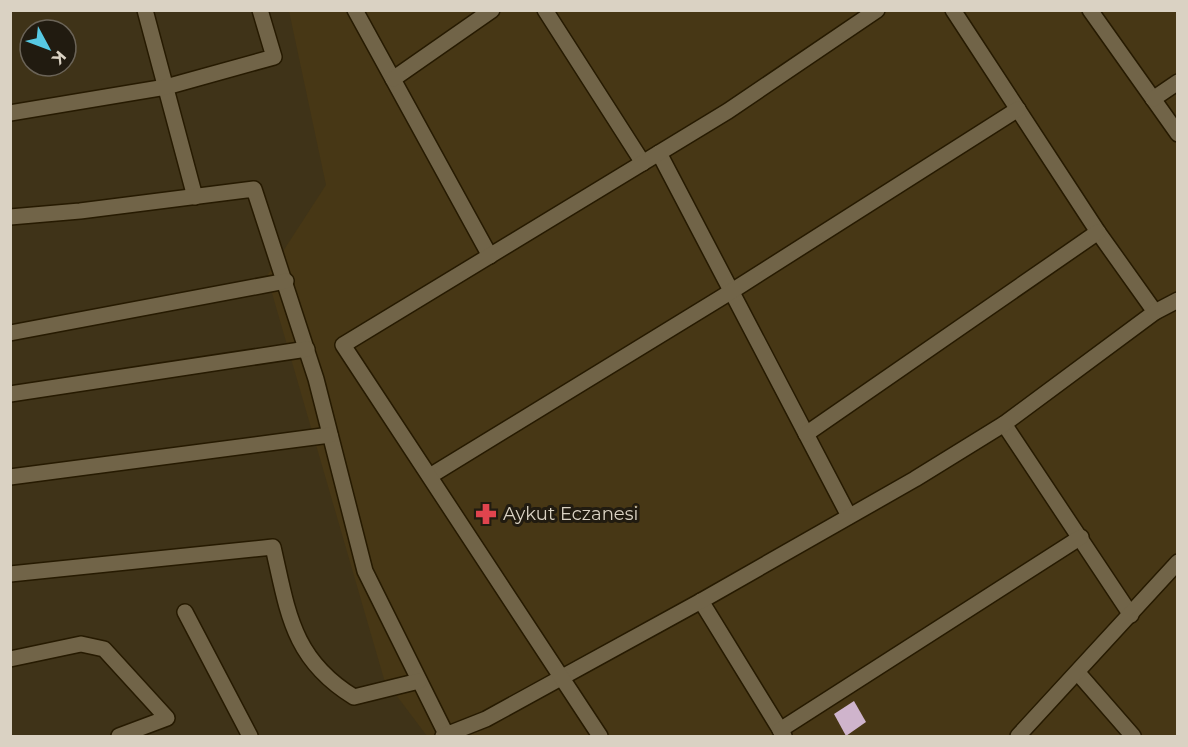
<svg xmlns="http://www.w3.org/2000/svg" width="1188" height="747" font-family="Montserrat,sans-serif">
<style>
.built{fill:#473715}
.building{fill:#cfb4cc}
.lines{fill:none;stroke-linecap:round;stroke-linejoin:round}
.minor-casing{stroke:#261a01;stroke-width:18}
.minor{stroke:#716448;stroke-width:15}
.labels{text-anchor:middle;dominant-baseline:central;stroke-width:6;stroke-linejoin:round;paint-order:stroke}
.poi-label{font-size:18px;fill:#dad2c3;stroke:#211b10;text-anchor:start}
</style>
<rect width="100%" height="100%" fill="#3f3318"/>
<polygon class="built" points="289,11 1177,11 1177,736 427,736 384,679 267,276 326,185"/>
<polygon class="building" points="854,701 866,722 846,736 834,714"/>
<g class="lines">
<defs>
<g id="minor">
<polyline points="145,10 195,197"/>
<polyline points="355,10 490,256"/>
<polyline points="545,10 643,163"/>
<polyline points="953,10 1098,232 1155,312"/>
<polyline points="1090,10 1178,134"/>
<polyline points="393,79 492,10"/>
<polyline points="1153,99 1178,82"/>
<polyline points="10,113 166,87 274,57 260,10"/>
<polyline points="659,153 849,516"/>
<polyline points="10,217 80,211 254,189 316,379 365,571 447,736"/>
<polyline points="10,333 286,281"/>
<polyline points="10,394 307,349"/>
<polyline points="1004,424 1131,615"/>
<polyline points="806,434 1098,232"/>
<polyline points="430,476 732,291 1018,109"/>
<polyline points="10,477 330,435"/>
<path d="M10,574l263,-27c15,65 19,112 81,150l65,-16"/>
<polyline points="701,601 784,736"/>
<polyline points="185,612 250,736"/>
<polyline points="10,659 81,644 104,649 167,718 119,736"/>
<polyline points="1078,673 1133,736"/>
<polyline points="780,730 1081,537"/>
<polyline points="443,736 486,719 701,601 915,479 1004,424 1155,312 1178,300"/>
<polyline points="600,736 343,345 728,111 877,10"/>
<polyline points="1018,736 1178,562"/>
</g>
</defs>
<use href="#minor" class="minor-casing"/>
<use href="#minor" class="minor"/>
</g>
<defs>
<symbol id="pharmacy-bare" viewBox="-9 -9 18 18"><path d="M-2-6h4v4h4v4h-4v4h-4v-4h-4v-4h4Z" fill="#e0444e" stroke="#211b10" stroke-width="2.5" paint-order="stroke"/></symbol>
</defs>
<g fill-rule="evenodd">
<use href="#pharmacy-bare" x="471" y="499" width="30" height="30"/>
</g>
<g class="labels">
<g class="poi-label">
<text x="503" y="514">Aykut Eczanesi</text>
</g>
</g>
<rect width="1188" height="747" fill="none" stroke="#dad2c3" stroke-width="24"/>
<g transform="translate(48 48) rotate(131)"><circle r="28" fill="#211b10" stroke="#6b6458" stroke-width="1.5"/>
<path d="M0-4.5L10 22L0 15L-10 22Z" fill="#57c9e3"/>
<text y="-9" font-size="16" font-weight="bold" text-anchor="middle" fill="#dad2c3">K</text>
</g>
</svg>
